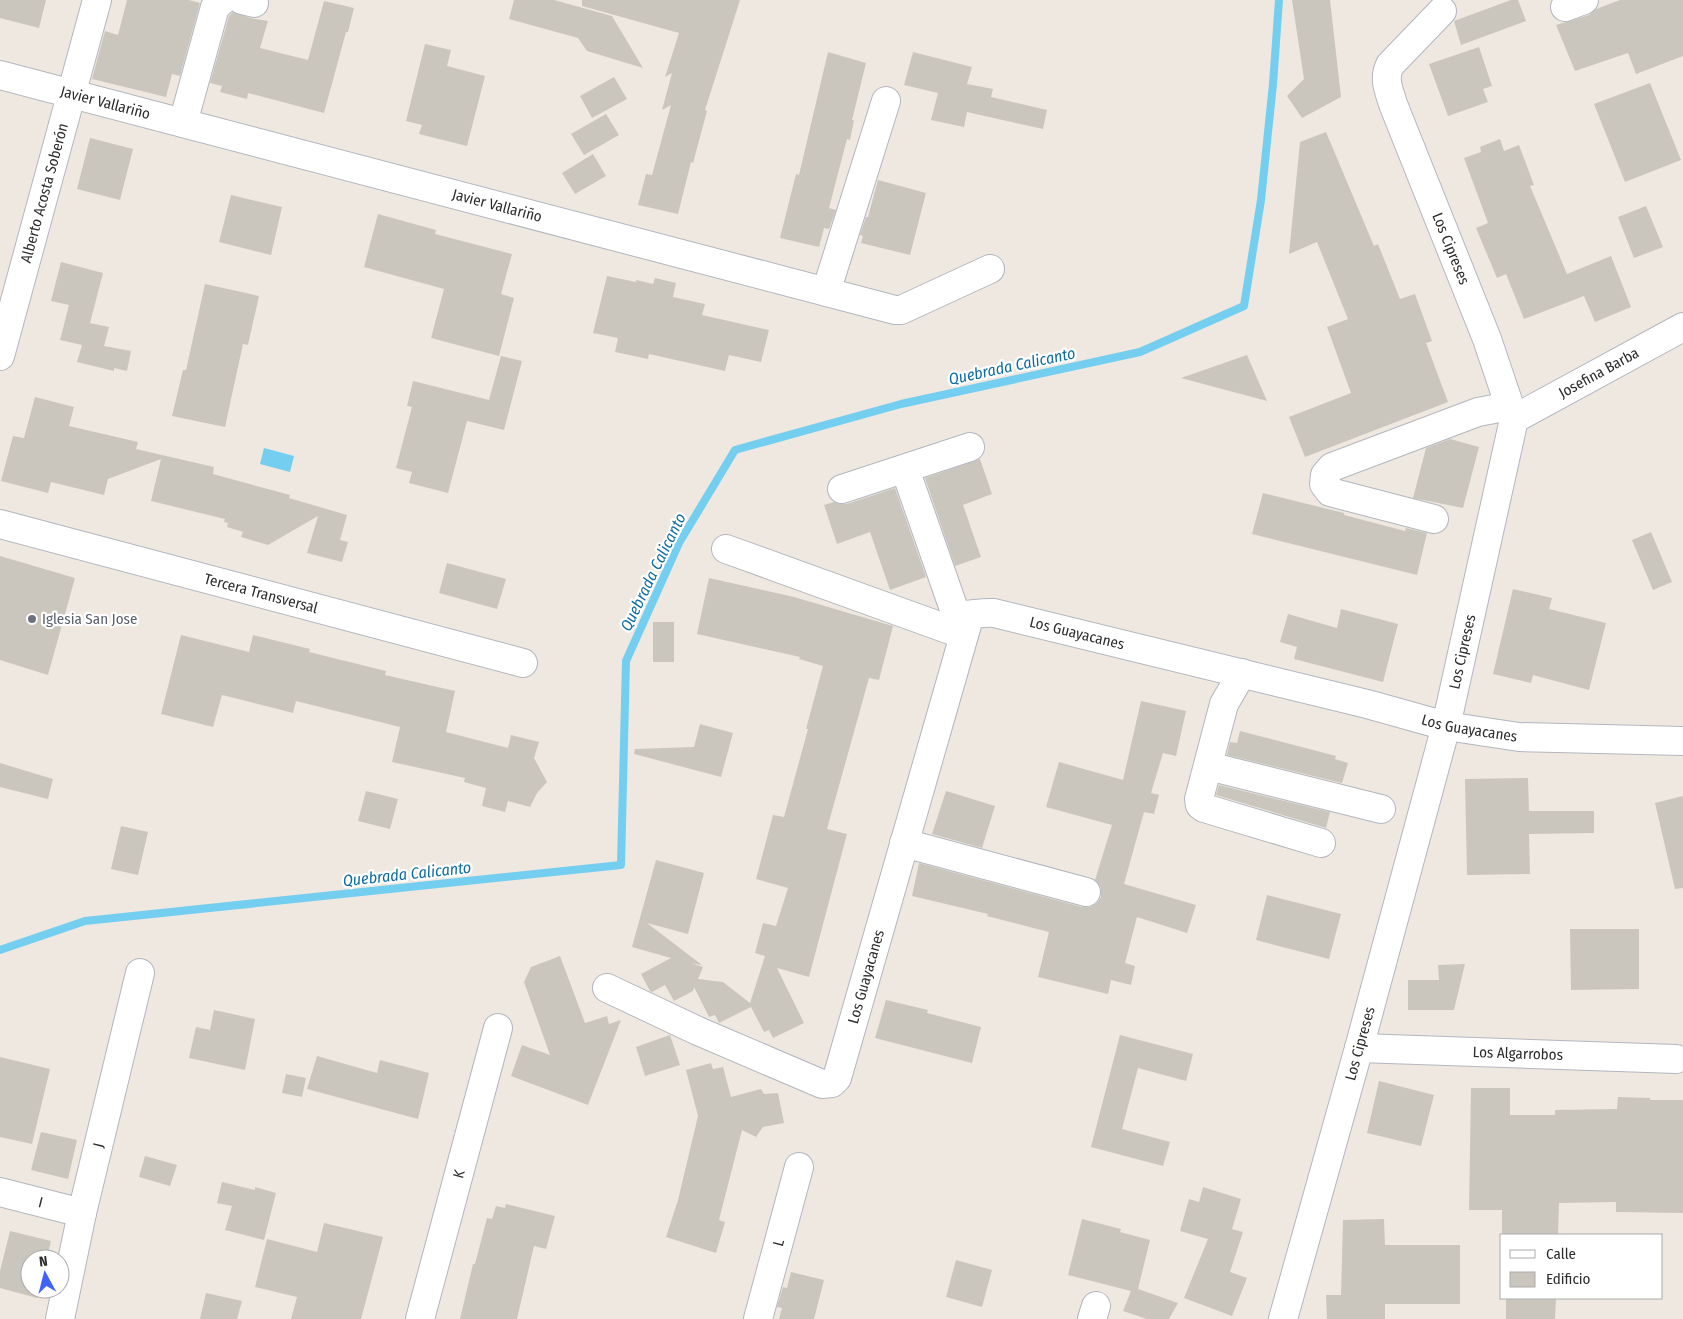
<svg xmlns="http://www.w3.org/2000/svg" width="1683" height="1319" font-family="'Fira Sans Condensed',sans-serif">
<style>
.water{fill:#73cef0}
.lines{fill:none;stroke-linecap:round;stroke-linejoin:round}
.stream{stroke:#73cef0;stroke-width:8}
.building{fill:#cac6be}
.street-casing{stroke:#b3b6c0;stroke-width:30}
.secondary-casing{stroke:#b3b6c0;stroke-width:30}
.street{stroke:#fff;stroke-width:28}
.secondary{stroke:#fff;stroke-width:28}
.worship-dot{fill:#6b7280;stroke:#fff;stroke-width:2}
.labels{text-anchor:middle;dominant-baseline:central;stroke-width:4.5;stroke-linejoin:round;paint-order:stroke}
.street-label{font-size:15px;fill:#2d2d2d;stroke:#fff}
.worship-label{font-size:15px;fill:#5b616d;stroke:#fff;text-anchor:start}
.water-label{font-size:16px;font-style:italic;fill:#0d6da1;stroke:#fff}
</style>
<rect width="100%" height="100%" fill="#eee8e0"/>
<polygon class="water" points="264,448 294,456 290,472 260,464"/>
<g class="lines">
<polyline class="stream" points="0,950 85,921 621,865 626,661 679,543 735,450 901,404 1140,352 1244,306 1261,200 1273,84 1279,0"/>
</g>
<g class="building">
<polygon points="0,0 46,0 39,28 0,18"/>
<polygon points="127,0 189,0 200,3 180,76 172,74 166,97 92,79 105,31 118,35"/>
<polygon points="514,0 554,0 612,16 643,68 587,51 578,38 509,19"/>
<polygon points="582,0 740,0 705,110 707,111 693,163 691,162 678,214 638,205 646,174 652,175 671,105 662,110 672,73 665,77 679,33 582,6"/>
<polygon points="1292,0 1330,0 1341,97 1302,118 1287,96 1304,79"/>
<polygon points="1511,0 1518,0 1526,21 1461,45 1454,21"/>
<polygon points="1620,0 1683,0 1683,56 1636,74 1628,53 1575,71 1556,25 1589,15 1596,9"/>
<polygon points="324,1 354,8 348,32 346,32 324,113 248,93 247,99 220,92 222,86 210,83 229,16 233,12 250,18 268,21 260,48 308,60"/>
<polygon points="425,44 451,50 447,66 485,76 467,146 419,134 422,125 406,121"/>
<polygon points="1479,47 1492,86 1483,89 1488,102 1448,116 1429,64"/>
<polygon points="828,52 866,63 852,120 854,120 850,140 847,139 829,208 836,210 829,229 824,228 819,247 780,238 796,174 799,175"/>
<polygon points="913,52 972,67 967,84 993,89 991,97 1047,110 1043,129 967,112 964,127 931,120 938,93 904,85"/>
<polygon points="614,77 627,99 592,118 580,96"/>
<polygon points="1650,83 1681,160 1625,182 1594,104"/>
<polygon points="606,114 619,135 584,155 571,134"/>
<polygon points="1326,132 1374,246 1378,244 1400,299 1415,294 1432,341 1426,343 1448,402 1305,457 1289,417 1351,393 1327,327 1348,319 1317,242 1289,254 1300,142"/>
<polygon points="90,138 133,149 120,200 77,189"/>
<polygon points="1500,139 1504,151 1519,145 1534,185 1530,186 1567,274 1611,256 1631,307 1595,322 1584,296 1524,319 1506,274 1497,278 1476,228 1488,223 1464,158 1481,152 1480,147"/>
<polygon points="593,154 606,176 575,194 562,173"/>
<polygon points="878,180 926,193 910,255 861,243 863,236 860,235 866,217 868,217"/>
<polygon points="231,195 282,207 271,255 219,242"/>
<polygon points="1646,206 1663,247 1634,258 1618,217"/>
<polygon points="378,214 436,230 435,234 512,254 501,294 514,298 499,356 431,338 444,289 364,267"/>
<polygon points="61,262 103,273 90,323 109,327 104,346 131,351 127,371 114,368 114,371 77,362 82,345 60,340 69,305 51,301"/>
<polygon points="607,276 636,282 636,280 653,284 655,278 676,283 673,297 705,304 702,315 769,330 761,362 729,355 725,371 649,354 648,359 615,352 618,338 593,333"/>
<polygon points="205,284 259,296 248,345 243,344 225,427 172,416 183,370 186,370"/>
<polygon points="1247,355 1267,401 1181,378"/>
<polygon points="501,356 522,361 504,430 467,421 448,493 409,483 412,472 396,468 412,407 407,406 413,381 489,400"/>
<polygon points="35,397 74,407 69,426 138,442 136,449 214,467 213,474 290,495 289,498 347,515 340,540 348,542 342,562 307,553 318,516 268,545 241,537 243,532 227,527 228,523 224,522 225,519 151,501 161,459 108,479 104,495 51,482 48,493 1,481 13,436 24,438"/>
<polygon points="1450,439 1479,447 1463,508 1413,498 1426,448"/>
<polygon points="980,459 992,494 963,505 981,557 955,566 925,478"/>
<polygon points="895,488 926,577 890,590 870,532 837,544 824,505 834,502 839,504 847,504"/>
<polygon points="1263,493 1344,513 1344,515 1405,531 1406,528 1427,533 1417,575 1252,534"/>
<polygon points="1651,532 1672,582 1653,590 1632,540"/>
<polygon points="0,556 75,578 48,675 0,660"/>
<polygon points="447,563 506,579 497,609 439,593"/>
<polygon points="709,578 794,597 893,626 879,680 869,678 827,829 847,834 809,977 777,968 804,1023 773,1038 769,1030 764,1032 751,1007 719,1023 715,1015 709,1017 694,987 693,991 674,1001 665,985 652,992 650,991 641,974 671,958 632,947 656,860 704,873 688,934 647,923 702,965 691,963 703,967 698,979 723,982 750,1003 765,956 755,953 763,923 776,926 788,888 756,879 773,815 784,817 808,729 806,729 823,666 799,659 800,657 697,634"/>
<polygon points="1513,589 1552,598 1549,609 1606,623 1589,690 1533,675 1531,683 1493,674"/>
<polygon points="1341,609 1398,624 1383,682 1294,659 1297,647 1280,642 1288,614 1337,628"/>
<rect x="653" y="622" width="21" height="40"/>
<polygon points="181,635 249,652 253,635 310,649 309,652 386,671 385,675 455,691 446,732 508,748 511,735 539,742 534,758 547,782 537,793 530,807 508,801 505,812 482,806 486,788 464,782 465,778 392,762 400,727 296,701 293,713 222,695 213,727 161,714"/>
<polygon points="1141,701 1186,711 1176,756 1163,753 1151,793 1159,795 1154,814 1144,812 1124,884 1196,905 1187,933 1137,917 1125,963 1135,966 1131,985 1111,980 1108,994 1038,977 1049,932 987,916 988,914 912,896 919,863 1082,907 1090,907 1097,903 1101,897 1101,888 1095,880 1112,825 1046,807 1059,762 1123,780"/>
<polygon points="700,724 733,733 721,777 634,754 635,749 694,747"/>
<polygon points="1240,731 1336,756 1335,759 1348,763 1342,783 1227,755 1230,742 1237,743"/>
<polygon points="0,763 53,779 48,799 0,787"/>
<polygon points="1528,778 1529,811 1594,811 1594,833 1529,834 1530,874 1467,875 1465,779"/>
<polygon points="1219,785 1330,812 1326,828 1216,795"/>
<polygon points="366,791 398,799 390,829 358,821"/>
<polygon points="946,791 995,806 982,848 932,834"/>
<polygon points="1683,796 1683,888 1675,889 1655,803"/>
<polygon points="121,826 148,832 138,875 111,869"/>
<polygon points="1267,895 1341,914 1329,959 1256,940"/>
<polygon points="1570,929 1639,929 1639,989 1571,990"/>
<polygon points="560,956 585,1023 607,1016 609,1024 621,1020 588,1105 511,1076 522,1045 550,1055 524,982 531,967"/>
<polygon points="1465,964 1454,1010 1408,1010 1408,980 1439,980 1438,965"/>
<polygon points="886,1000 928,1010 927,1013 981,1027 972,1063 875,1038"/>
<polygon points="214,1010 255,1019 245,1070 189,1058 196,1027 210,1030"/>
<polygon points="670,1035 680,1065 645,1076 636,1047"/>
<polygon points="1120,1035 1193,1054 1186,1081 1138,1068 1122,1129 1170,1142 1163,1166 1091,1147"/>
<polygon points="317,1056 377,1073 380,1060 429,1073 418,1119 307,1089"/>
<polygon points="0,1057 50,1069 32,1144 0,1137"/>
<polygon points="711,1063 713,1069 723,1067 731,1097 761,1089 764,1094 778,1093 784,1123 763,1127 756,1137 742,1130 719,1220 725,1222 716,1253 666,1237 678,1200 698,1116 686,1070"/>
<polygon points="286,1074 306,1078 302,1097 282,1093"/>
<polygon points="1379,1081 1434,1095 1421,1146 1367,1133"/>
<polygon points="1471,1088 1510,1088 1510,1115 1555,1115 1555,1110 1617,1109 1618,1097 1650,1098 1650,1100 1683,1100 1683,1213 1616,1212 1616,1202 1559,1203 1558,1235 1502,1235 1502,1210 1469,1210"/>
<polygon points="41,1132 77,1140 68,1179 31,1170"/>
<polygon points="145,1156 177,1165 170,1186 139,1177"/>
<polygon points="222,1182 255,1190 255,1187 276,1193 264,1240 225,1230 232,1206 217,1203"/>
<polygon points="1203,1187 1241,1199 1232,1229 1243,1232 1230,1272 1247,1278 1232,1316 1184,1298 1208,1239 1180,1231 1189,1199 1199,1202"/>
<polygon points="506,1204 555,1216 546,1249 534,1246 517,1319 460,1319 473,1264 475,1264 487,1218 492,1219 496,1206 505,1208"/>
<polygon points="1082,1219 1121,1229 1120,1232 1150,1240 1138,1289 1178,1303 1169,1319 1147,1319 1123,1311 1131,1291 1068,1275"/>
<polygon points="1384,1219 1385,1245 1460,1245 1460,1304 1385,1304 1385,1319 1327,1319 1326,1295 1341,1295 1343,1220"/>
<polygon points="324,1223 383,1237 361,1319 291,1319 297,1297 255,1287 267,1239 317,1252"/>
<polygon points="10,1231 51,1241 47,1259 30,1259 30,1289 39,1289 37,1298 0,1288 0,1271"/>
<polygon points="956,1260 992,1270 982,1307 946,1297"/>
<polygon points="791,1272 824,1280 814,1319 779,1319 782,1308 777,1307 783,1287 787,1288"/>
<polygon points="206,1293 242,1301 237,1319 200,1319"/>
<polygon points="1506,1298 1556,1298 1555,1319 1506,1319"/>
</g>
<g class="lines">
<defs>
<g id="street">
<polyline points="242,0 254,3"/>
<polyline points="1565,7 1584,0"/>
<path id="s1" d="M1442,11l-52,54c-7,14 -1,25 3,39l94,235 27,80"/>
<path id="s2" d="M0,75l895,235h6l89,-41"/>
<polyline points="183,123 215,7 223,0"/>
<polyline points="826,292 886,101"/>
<path id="s3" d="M0,356l97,-356"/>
<polyline points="905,469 956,615"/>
<polyline points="842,489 970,447"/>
<polyline points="1434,519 1330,492 1324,484 1325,475 1332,467 1478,412 1510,406"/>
<path id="s4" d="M0,524l523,139"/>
<polyline points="726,549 964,635"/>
<polyline points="1242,673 1224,704 1199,799 1200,805 1204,808 1321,843"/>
<polyline points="1208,766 1381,809"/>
<polyline points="904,843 1086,892"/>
<path id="s5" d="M607,988l91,43 124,53 10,-1 5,-5 132,-460 -13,-3c14,1 25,-3 38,-2l373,91 79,22 73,11 164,4"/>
<path id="s6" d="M1359,1048l317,11"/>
<path id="s7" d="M0,1192l82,21"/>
<path id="s8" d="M60,1319l22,-106 58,-240"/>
<path id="s9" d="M420,1319l78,-291"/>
<path id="s10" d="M758,1319l41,-152"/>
<polyline points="1092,1319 1096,1306"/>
</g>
<g id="secondary">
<path id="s11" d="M1283,1319l76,-271 87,-322 68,-307 169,-92"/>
</g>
</defs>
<use href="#street" class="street-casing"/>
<use href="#secondary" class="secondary-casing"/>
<use href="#street" class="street"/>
<use href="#secondary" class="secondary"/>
</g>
<circle class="worship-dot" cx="32" cy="619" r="5"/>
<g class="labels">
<g class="street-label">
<text stroke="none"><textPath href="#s2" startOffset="109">Javier Vallariño</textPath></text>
<text stroke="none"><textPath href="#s3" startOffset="169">Alberto Acosta Soberón</textPath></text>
<text stroke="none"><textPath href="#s2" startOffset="514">Javier Vallariño</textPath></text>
<text stroke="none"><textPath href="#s1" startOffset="271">Los Cipreses</textPath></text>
<text stroke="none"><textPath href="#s11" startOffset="1026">Josefina Barba</textPath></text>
<text stroke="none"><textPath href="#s4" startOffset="270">Tercera Transversal</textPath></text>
<text stroke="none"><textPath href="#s5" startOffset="868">Los Guayacanes</textPath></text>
<text stroke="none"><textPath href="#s11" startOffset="691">Los Cipreses</textPath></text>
<text stroke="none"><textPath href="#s5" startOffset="1272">Los Guayacanes</textPath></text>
<text stroke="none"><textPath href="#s5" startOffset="358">Los Guayacanes</textPath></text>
<text stroke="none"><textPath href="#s11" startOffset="286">Los Cipreses</textPath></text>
<text stroke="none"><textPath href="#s6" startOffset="159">Los Algarrobos</textPath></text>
<text stroke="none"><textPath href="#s8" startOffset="178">J</textPath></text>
<text stroke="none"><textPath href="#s9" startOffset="150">K</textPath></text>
<text stroke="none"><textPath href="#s7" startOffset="42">I</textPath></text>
<text stroke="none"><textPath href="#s10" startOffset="79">L</textPath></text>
</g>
<g class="worship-label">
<text x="42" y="619">Iglesia San Jose</text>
</g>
<g class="water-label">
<text transform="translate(1012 366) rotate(-12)">Quebrada Calicanto</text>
<text transform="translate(653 572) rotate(-64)">Quebrada Calicanto</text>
<text transform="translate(407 874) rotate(-6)">Quebrada Calicanto</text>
</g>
</g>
<rect x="1500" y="1234" width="162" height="65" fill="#ffffff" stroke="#ababab"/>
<rect x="1510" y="1250" width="25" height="8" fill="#ffffff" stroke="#ababab"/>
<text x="1546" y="1259" font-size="15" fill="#2d2d2d">Calle</text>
<rect x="1510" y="1272" width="25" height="15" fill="#cac6be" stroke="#ababab"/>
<text x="1546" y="1284" font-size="15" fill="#2d2d2d">Edificio</text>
<g transform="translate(45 1274) rotate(353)"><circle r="24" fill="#ffffff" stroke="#ababab"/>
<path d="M0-4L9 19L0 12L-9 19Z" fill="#4062fb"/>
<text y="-8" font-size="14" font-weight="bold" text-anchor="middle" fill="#2d2d2d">N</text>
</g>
</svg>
